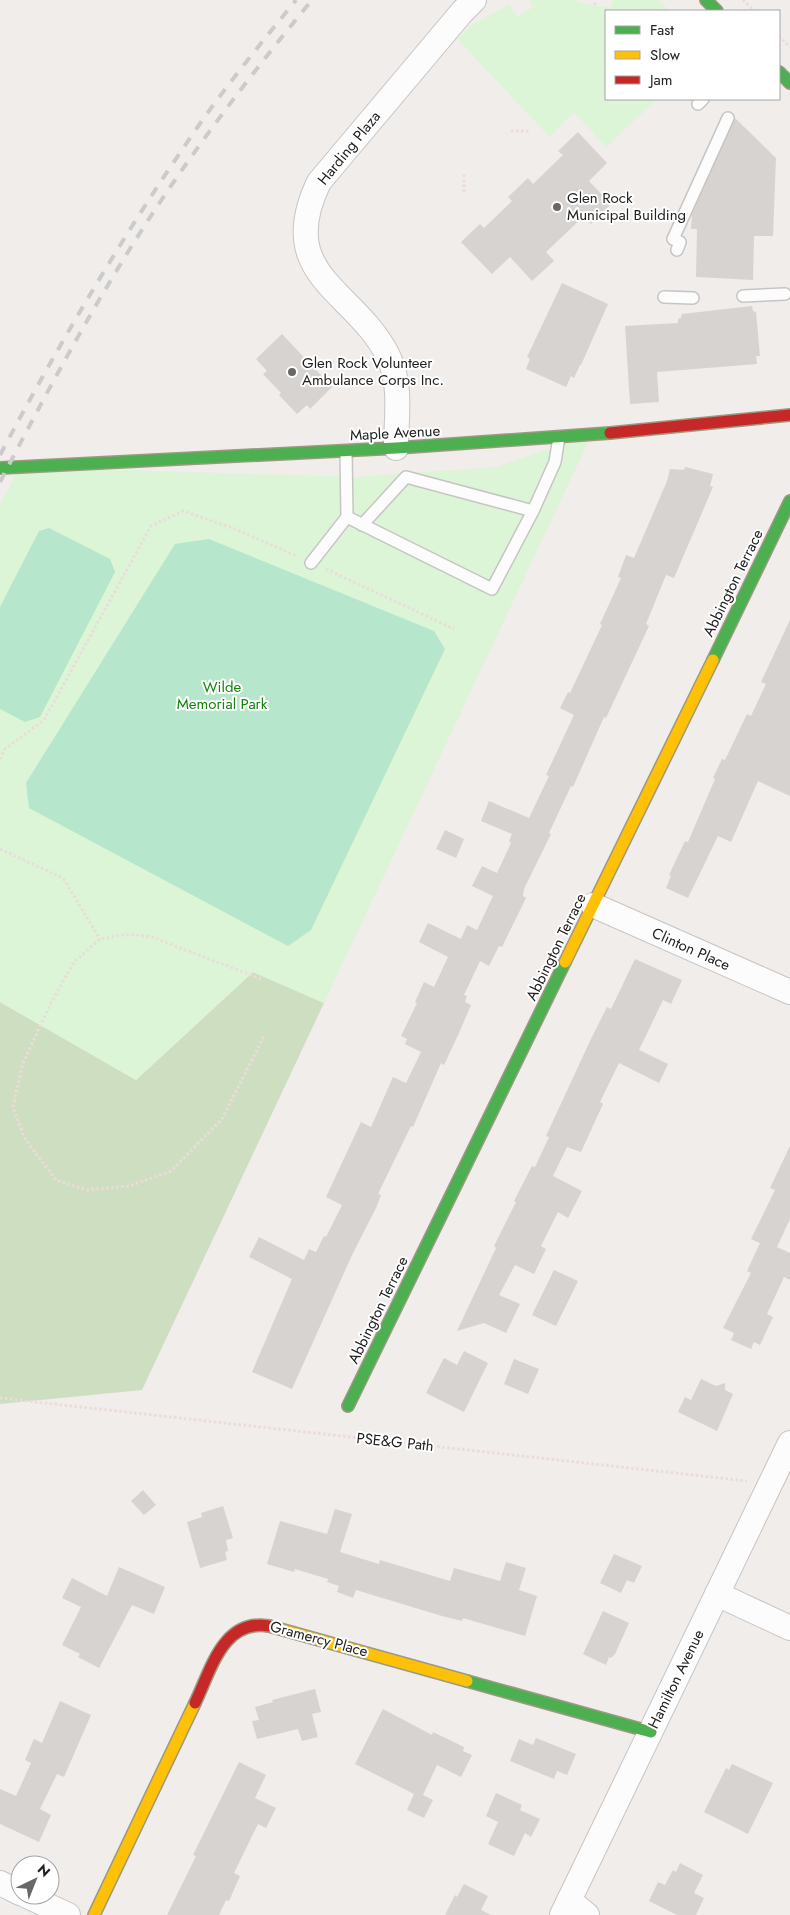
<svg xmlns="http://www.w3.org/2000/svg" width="790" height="1915" font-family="Jost,sans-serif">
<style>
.forest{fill:#cedec0}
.park{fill:#dbf5d6}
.pitch{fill:#b6e6cb}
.building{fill:#d7d3d1}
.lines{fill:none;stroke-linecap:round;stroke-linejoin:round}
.lane-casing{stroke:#c7c5c4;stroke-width:14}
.street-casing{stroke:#c7c5c4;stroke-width:26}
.fast-casing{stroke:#9b9981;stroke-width:14}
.slow-casing{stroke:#9b9981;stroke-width:14}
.jam-casing{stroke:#9b9981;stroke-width:14}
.path{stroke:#ecdbdb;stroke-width:3;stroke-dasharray:2.5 2.5;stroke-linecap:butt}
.lane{stroke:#fdfcfc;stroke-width:11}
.street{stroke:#fdfcfc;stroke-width:24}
.fast{stroke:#4caf50;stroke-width:11}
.slow{stroke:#ffc107;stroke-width:11}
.jam{stroke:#c62828;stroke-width:11}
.rail{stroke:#cbcbcb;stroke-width:4;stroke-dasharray:10 10;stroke-linecap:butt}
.poi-dot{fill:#696867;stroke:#fff;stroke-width:2}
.labels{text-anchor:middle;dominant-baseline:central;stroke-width:4;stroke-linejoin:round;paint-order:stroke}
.street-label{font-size:15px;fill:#212121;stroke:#fff}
.poi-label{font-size:15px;fill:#212121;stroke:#fff;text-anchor:start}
.park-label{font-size:15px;fill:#10850a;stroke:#fff}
</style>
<rect width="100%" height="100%" fill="#f0edea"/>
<polygon class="forest" points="253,972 324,1003 142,1390 0,1404 0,1002 136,1080"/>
<g class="park">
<polygon points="529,0 577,0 577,2 610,8 613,0 658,0 670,11 606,11 606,99 657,99 606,147 574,112 550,137 460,42 459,37 475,22 478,22 509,4 518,17 533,7"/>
<polygon points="592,434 324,1003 253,972 136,1080 0,1002 0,505 20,467 358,477 496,467"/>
</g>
<g class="pitch">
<polygon points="49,528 110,559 115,572 40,717 25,722 0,709 0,607 39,531"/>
<polygon points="209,539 434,631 445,649 311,930 288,946 29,808 26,783 175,544"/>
</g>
<g class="building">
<polygon points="735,118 776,158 773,236 754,236 753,280 696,277 697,229 691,229 692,214"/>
<polygon points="578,132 607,163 589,181 611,204 591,224 584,216 546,252 554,261 532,281 510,257 492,274 461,242 480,224 484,228 512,201 508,197 528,178 533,184 563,155 558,151"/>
<polygon points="562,283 608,304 581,365 580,365 574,378 571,376 566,387 526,369 530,359 527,357"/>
<polygon points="752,306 753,311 756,312 760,356 756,356 757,364 657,372 659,402 630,404 625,326 678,323 678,319 681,318 682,314"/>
<polygon points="282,334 332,387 310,409 307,405 297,414 279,395 281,393 263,374 267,371 256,359"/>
<polygon points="685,467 713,474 710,486 713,487 674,578 666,575 646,624 649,626 606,718 604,717 573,787 571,786 549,833 551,834 524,889 523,896 526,898 502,947 499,946 489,966 480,961 464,995 467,996 465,1002 471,1005 459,1033 444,1065 441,1063 413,1127 411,1126 378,1194 381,1195 376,1208 352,1255 292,1389 252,1372 292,1279 249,1257 259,1237 304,1260 309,1249 316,1252 324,1236 326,1237 342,1205 326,1197 361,1122 371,1127 393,1077 406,1083 421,1052 405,1044 407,1039 401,1036 417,1003 415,1002 424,982 434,987 448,957 419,942 428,923 461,939 467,925 477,930 493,896 472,886 482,866 497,873 511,843 509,841 512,834 481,821 489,801 529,818 549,776 546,775 574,715 560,708 568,692 570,693 602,625 600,624 621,578 618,577 626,555 634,558 667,481 670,469 684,470"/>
<polygon points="790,620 790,796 758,781 731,842 718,836 688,898 666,888 671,876 669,875 685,841 688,842 715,779 713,778 722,759 725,760 747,714 751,716 766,684 761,682"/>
<polygon points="445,830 464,839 456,858 436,849"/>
<polygon points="635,959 682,980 671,1004 663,1000 639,1050 668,1064 659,1083 619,1063 600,1102 603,1104 581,1152 567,1147 553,1176 582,1191 568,1218 558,1212 541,1246 546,1249 534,1274 515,1265 499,1295 520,1304 506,1333 484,1323 457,1331 496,1248 494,1246 516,1202 514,1201 532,1166 535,1167 549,1137 546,1136 590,1041 607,1007 611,1009"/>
<polygon points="790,1146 790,1219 777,1247 790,1253 790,1280 784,1277 767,1314 773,1317 760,1345 754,1342 751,1349 731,1340 734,1333 723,1328 751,1273 747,1271 760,1243 751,1239 775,1190 770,1188"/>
<polygon points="554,1270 578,1281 556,1326 532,1315"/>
<polygon points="464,1351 488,1363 464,1412 426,1393 444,1358 457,1365"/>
<polygon points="514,1359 539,1369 528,1394 504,1384"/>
<polygon points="701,1379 716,1386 725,1383 725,1390 733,1394 717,1431 678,1412 685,1397 691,1400"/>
<polygon points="143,1490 156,1505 144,1515 131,1501"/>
<polygon points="223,1506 233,1538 226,1540 228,1551 225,1552 227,1560 200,1568 187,1522 202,1517 201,1513"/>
<polygon points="335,1509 352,1514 340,1552 379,1564 380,1560 450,1581 454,1568 500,1581 506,1562 526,1568 519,1590 537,1596 525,1636 463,1618 462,1621 442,1616 356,1590 353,1598 337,1592 339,1586 327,1582 328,1579 295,1569 294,1572 267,1564 280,1521 327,1534"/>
<polygon points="614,1554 642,1566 634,1583 627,1580 621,1593 600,1583"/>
<polygon points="119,1567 165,1587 154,1614 132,1605 99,1668 78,1657 80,1654 62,1645 81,1607 62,1598 72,1578 107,1596"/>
<polygon points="603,1611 629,1623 615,1654 611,1658 609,1657 606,1665 583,1654"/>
<polygon points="315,1689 321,1712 312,1714 318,1737 302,1741 298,1729 257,1739 252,1721 259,1720 255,1707 273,1702 272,1700"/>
<polygon points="60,1701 91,1715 64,1777 57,1774 40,1809 51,1815 39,1842 0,1824 0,1789 16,1796 31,1763 25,1760 34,1739 42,1743"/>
<polygon points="383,1709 432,1735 433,1732 464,1747 463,1751 472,1755 461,1777 437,1765 423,1795 433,1800 424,1818 407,1810 414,1794 355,1764"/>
<polygon points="536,1738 576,1754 567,1775 557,1771 554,1779 510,1761 519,1739 533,1745"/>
<polygon points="239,1762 266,1775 255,1798 276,1808 266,1828 258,1824 234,1873 240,1876 229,1901 226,1900 219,1915 167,1915 196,1856 193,1855"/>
<polygon points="732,1764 773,1783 748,1834 704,1812 726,1768 729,1770"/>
<polygon points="496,1793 522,1805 520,1810 540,1819 531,1837 525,1833 514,1856 488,1844 498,1822 486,1816"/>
<polygon points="680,1863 703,1875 694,1893 704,1898 696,1915 677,1915 649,1901 658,1882 665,1885 673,1870 676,1872"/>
<polygon points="464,1884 488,1896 481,1910 491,1915 445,1915 455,1895 457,1897"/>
</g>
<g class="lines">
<defs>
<g id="lane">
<polyline points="698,104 703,99"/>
<polyline points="677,250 680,242 673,239 728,118"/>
<polyline points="743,296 785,294"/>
<polyline points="664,297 693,298"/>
<polyline points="347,517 492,589 533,511 555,462 559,437"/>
<polyline points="362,525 406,477 533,511"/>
<polyline points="311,563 347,517 346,451"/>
</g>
<g id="street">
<path d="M396,448c0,-29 6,-62 -7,-90 -32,-68 -116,-81 -70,-176l143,-170 12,-12"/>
<polyline points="593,905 790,992"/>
<polyline points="717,1594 790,1628"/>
<polyline points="0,1883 20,1893"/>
<polyline points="25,1895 68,1915"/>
<polyline points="569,1900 587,1915"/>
<polyline points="562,1915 790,1443"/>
</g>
<g id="fast">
<polyline points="706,0 717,11"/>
<polyline points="779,72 790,83"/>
<polyline points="0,468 396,448 610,433"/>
<polyline points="713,660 790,501"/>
<polyline points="348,1406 565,962"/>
<polyline points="467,1681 651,1732"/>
</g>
<g id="slow">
<polyline points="565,962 713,660"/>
<polyline points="269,1626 467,1681"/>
<polyline points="94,1915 195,1703"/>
</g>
<g id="jam">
<polyline points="610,433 790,415"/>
<path d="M195,1703c16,-33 28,-85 74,-77"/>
</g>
</defs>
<use href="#lane" class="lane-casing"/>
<use href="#street" class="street-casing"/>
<use href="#fast" class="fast-casing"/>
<use href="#slow" class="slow-casing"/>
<use href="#jam" class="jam-casing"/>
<g class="path">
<polyline points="743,0 754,11"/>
<polyline points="595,5 595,0"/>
<polyline points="779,36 790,47"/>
<polyline points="511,131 529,131"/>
<polyline points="464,192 464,174"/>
<polyline points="326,569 454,629"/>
<polyline points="0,759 5,749 44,720 151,526 183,511 235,529 297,556"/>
<polyline points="0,849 63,878 100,939"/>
<polyline points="261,979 152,937 130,934 100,939 74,962 51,1003 23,1063 13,1107 25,1139 56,1180 87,1190 129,1186 171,1171 222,1119 264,1036"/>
<polyline points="0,1398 747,1481"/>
</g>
<use href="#lane" class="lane"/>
<use href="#street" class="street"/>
<use href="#fast" class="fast"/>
<use href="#slow" class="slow"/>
<use href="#jam" class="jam"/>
<g class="rail">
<path d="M0,455c60,-113 126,-225 199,-330 30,-43 64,-84 97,-125"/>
<path d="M0,482c37,-71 75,-143 117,-212 57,-95 125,-185 195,-270"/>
</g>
</g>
<g class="poi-dot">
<circle cx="557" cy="207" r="5"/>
<circle cx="292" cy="372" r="5"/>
</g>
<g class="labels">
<g class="street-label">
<text transform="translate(349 148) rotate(-51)">Harding Plaza</text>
<text transform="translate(395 433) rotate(-3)">Maple Avenue</text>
<text transform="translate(733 583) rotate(-64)">Abbington Terrace</text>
<text transform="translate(556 947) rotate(-64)">Abbington Terrace</text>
<text transform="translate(691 949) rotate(24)">Clinton Place</text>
<text transform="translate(378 1310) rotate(-64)">Abbington Terrace</text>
<text transform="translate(395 1442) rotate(6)">PSE&amp;G Path</text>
<text transform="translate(319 1639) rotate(15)">Gramercy Place</text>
<text transform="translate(676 1679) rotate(-64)">Hamilton Avenue</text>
</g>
<g class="poi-label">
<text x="567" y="198">Glen Rock<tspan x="567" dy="17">Municipal Building</tspan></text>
<text x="302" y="363">Glen Rock Volunteer<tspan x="302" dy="17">Ambulance Corps Inc.</tspan></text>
</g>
<g class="park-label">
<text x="222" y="687">Wilde<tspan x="222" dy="17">Memorial Park</tspan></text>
</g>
</g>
<rect x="605" y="10" width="175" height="90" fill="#ffffff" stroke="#a6a6a6"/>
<rect x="615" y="26" width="25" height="8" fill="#4caf50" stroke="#a6a6a6"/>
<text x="650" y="35" font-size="15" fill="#212121">Fast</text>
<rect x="615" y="51" width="25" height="8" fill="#ffc107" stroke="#a6a6a6"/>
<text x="650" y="60" font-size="15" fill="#212121">Slow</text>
<rect x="615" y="76" width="25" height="8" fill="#c62828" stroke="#a6a6a6"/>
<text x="650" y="85" font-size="15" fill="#212121">Jam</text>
<g transform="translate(35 1880) rotate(43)"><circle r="24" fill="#ffffff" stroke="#a6a6a6"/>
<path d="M0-4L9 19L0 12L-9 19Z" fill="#696867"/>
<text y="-8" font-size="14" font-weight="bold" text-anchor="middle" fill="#212121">N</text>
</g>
</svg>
